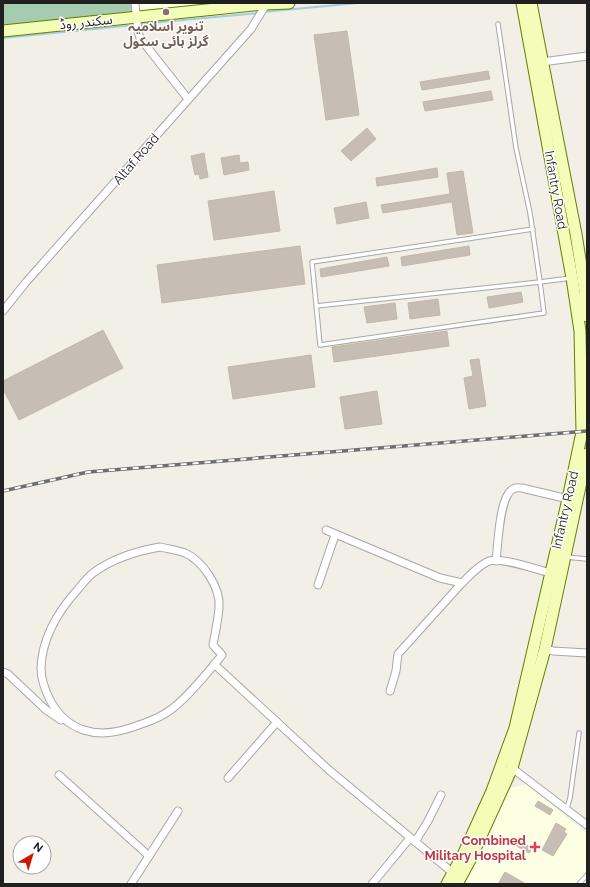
<svg xmlns="http://www.w3.org/2000/svg" width="590" height="887" font-family="Raleway,'Noto Sans Arabic',sans-serif">
<style>
.education{fill:#fcffe1}
.cemetery{fill:#a6ccaf}
.lines{fill:none;stroke-linecap:round;stroke-linejoin:round}
.stream{stroke:#a4cde1;stroke-width:2}
.building{fill:#c6beb5;stroke:#c4b7a7}
.lane-casing{stroke:#a7a7a7;stroke-width:5.5}
.street-casing{stroke:#a7a7a7;stroke-width:9}
.secondary-casing{stroke:#647e00;stroke-width:13}
.lane{stroke:#fff;stroke-width:3.5}
.street{stroke:#fff;stroke-width:7}
.secondary{stroke:#f3fdb8;stroke-width:11}
.rail-casing{stroke:#6e6e6e;stroke-width:3.5}
.rail{stroke:#fff;stroke-width:2;stroke-dasharray:6;stroke-linecap:butt}
.education-dot{fill:#8d6e63;stroke:#fff;stroke-width:1.5}
.health-dot{fill:#e0444e;stroke:#fff;stroke-width:1.5}
.labels{text-anchor:middle;dominant-baseline:central;stroke-width:3;stroke-linejoin:round;paint-order:stroke}
.street-label{font-size:13px;fill:#202020;stroke:#fff}
.education-label{font-size:13px;font-weight:bold;fill:#785e54;stroke:#fff}
.health-label{font-size:13px;font-weight:bold;fill:#be3a42;stroke:#fff;text-anchor:end}
</style>
<rect width="100%" height="100%" fill="#f1efe6"/>
<g class="education">
<polygon points="133,3 266,3 133,19"/>
<polygon points="527,784 587,834 587,884 463,884 477,860 509,788"/>
</g>
<polygon class="cemetery" points="3,3 133,3 133,19 3,30"/>
<g class="lines">
<g class="stream">
<polyline points="263,12 358,3"/>
<polyline points="140,24 259,13"/>
<polyline points="3,38 135,25"/>
</g>
</g>
<g class="building">
<polygon points="347,31 359,115 326,120 314,35"/>
<polygon points="488,71 490,79 422,90 420,82"/>
<polygon points="491,91 493,100 425,111 423,102"/>
<polygon points="367,128 376,139 351,161 341,151"/>
<polygon points="204,153 208,177 200,179 199,174 195,175 191,156"/>
<polygon points="239,155 240,163 248,162 249,170 224,175 221,158"/>
<polygon points="437,168 438,177 377,186 376,178"/>
<polygon points="463,171 473,233 457,235 452,202 383,213 381,205 450,194 447,173"/>
<polygon points="274,191 280,231 214,240 208,201"/>
<polygon points="366,202 369,218 337,224 334,208"/>
<polygon points="300,246 305,284 162,303 157,265"/>
<polygon points="469,246 470,255 402,266 401,257"/>
<polygon points="387,257 389,266 321,277 320,269"/>
<polygon points="521,292 523,302 489,308 487,297"/>
<polygon points="438,299 440,315 410,319 408,303"/>
<polygon points="395,303 397,319 367,323 364,307"/>
<polygon points="103,330 123,368 19,420 3,389 3,381"/>
<polygon points="447,331 449,346 334,362 332,347"/>
<polygon points="311,355 315,387 233,399 228,367"/>
<polygon points="479,359 486,406 469,409 464,378 473,376 470,360"/>
<polygon points="377,391 382,424 345,429 340,397"/>
<polygon points="538,801 553,810 550,815 535,806"/>
<polygon points="556,823 566,829 564,832 567,834 553,856 542,850"/>
<polygon points="516,838 532,848 529,853 513,844"/>
<polygon points="505,872 526,884 498,884"/>
</g>
<g class="lines">
<defs>
<g id="lane">
<polyline points="498,24 516,148 530,213 540,282 571,278"/>
<polyline points="316,306 540,282 544,313 320,345 312,262 533,229"/>
<polyline points="566,557 587,559"/>
<polyline points="567,808 570,798 579,733"/>
<polyline points="579,884 587,875"/>
</g>
<g id="street">
<polyline points="135,3 138,31 140,38 188,99"/>
<polyline points="542,62 587,56"/>
<polyline points="3,311 27,281 251,29 264,8 264,4"/>
<path d="M326,530l114,48 22,5c8,-8 17,-18 27,-22 14,-4 48,9 62,12"/>
<path d="M160,547c8,2 17,3 25,6 18,8 36,35 34,55 -1,13 -4,25 -6,37l9,10c-14,17 -32,40 -49,53 -12,10 -28,15 -43,20 -33,11 -63,4 -80,-28 -5,-10 -9,-20 -9,-32 1,-31 17,-57 38,-80 4,-5 9,-11 14,-15 20,-15 44,-22 67,-26z"/>
<path d="M496,561c2,-15 3,-65 17,-72 3,-2 6,-1 9,-1l46,11"/>
<polyline points="318,585 335,535"/>
<polyline points="545,649 553,651 587,653"/>
<polyline points="214,664 329,770 453,873"/>
<polyline points="3,672 8,674 45,709 61,720"/>
<polyline points="390,691 396,671 398,654 462,583"/>
<polyline points="512,768 587,825"/>
<polyline points="59,775 149,856"/>
<polyline points="228,778 277,722"/>
<polyline points="415,842 428,821 441,795"/>
<polyline points="131,884 178,811"/>
<polyline points="372,884 410,838"/>
</g>
<g id="secondary">
<polyline points="531,3 576,234 585,291 587,316"/>
<polyline points="3,31 264,4 289,3"/>
<polyline points="447,884 463,855 492,791 515,728 568,499 582,432 580,331 572,278 522,3"/>
<polyline points="457,884 470,860 512,768 545,649 587,454"/>
</g>
</defs>
<use href="#lane" class="lane-casing"/>
<use href="#street" class="street-casing"/>
<use href="#secondary" class="secondary-casing"/>
<use href="#lane" class="lane"/>
<use href="#street" class="street"/>
<use href="#secondary" class="secondary"/>
<defs>
<polyline id="rail" points="3,491 88,472 587,431"/>
</defs>
<use href="#rail" class="rail-casing"/>
<use href="#rail" class="rail"/>
</g>
<circle class="education-dot" cx="166" cy="12" r="4"/>
<path class="health-dot" d="M533 841h4v4h4v4h-4v4h-4v-4h-4v-4h4z"/>
<g class="labels">
<g class="street-label">
<text transform="translate(86 22) rotate(-6)">سکندر روڈ</text>
<text transform="translate(136 159) rotate(-49)">Altaf Road</text>
<text transform="translate(556 190) rotate(80)">Infantry Road</text>
<text transform="translate(565 510) rotate(-77)">Infantry Road</text>
</g>
<g class="education-label">
<text x="166" y="26">تنویر اسلامیہ<tspan x="166" dy="15">گرلز ہائی سکول</tspan></text>
</g>
<g class="health-label">
<text x="526" y="840">Combined<tspan x="526" dy="15">Military Hospital</tspan></text>
</g>
</g>
<rect width="590" height="887" fill="none" stroke="#202020" stroke-width="8"/>
<g transform="translate(32 855) rotate(38)"><circle r="19" fill="#ffffff" stroke="#a6a6a6"/>
<path d="M0-3L7 15L0 10L-7 15Z" fill="#d01500"/>
<text y="-6" font-size="11" font-weight="bold" text-anchor="middle" fill="#202020">N</text>
</g>
</svg>
